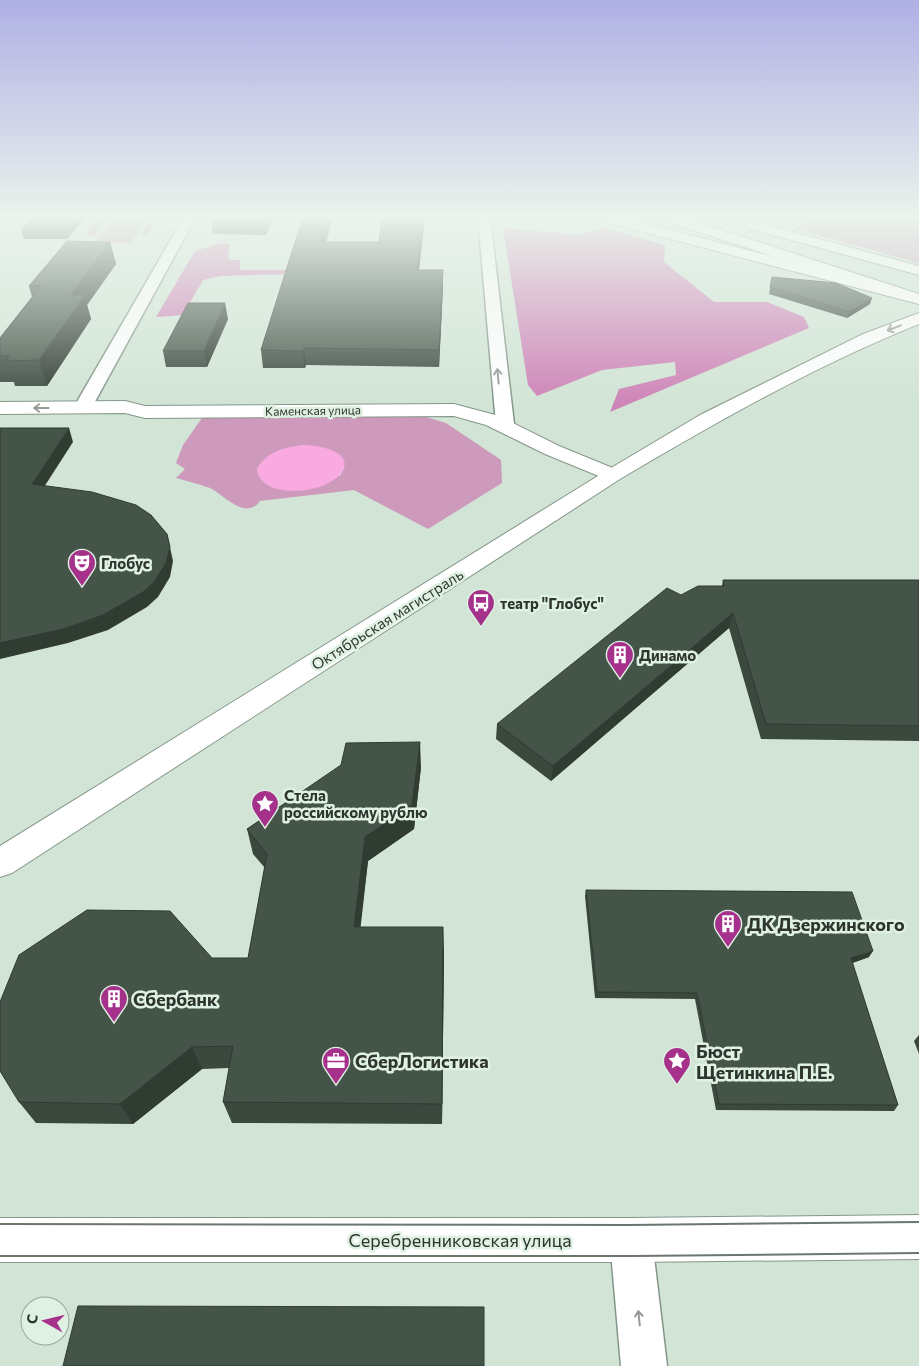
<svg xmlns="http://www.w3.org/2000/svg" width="919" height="1366" font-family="Commissioner,sans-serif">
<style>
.green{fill:#cd9abc;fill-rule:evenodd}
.forest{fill:#ce82b7}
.water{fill:#f9aae0}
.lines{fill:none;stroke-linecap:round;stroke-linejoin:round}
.minor-casing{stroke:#849688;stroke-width:3}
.tertiary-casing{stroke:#849688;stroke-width:2}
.primary-casing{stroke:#849688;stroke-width:2}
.trunk-casing{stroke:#849688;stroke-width:2}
.minor{fill:#fff;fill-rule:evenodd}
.tertiary{fill:#fff;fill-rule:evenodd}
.primary{fill:#fff;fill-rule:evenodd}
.trunk{fill:#fff;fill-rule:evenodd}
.tram{stroke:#6b766d;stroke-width:2}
.wall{fill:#3a483e}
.shaded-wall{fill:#303b32}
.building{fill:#445448;stroke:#303b32}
.oneway{stroke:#969a97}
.labels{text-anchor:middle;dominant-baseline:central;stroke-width:5;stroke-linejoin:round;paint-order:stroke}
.far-street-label{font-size:12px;fill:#2e352f;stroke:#def1e2}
.poi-label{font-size:15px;font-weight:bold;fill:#2e352f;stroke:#def1e2;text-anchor:start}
.street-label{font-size:15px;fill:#2e352f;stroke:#def1e2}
.near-poi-label{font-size:18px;font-weight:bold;fill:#2e352f;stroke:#def1e2;text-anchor:start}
.near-street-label{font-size:18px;fill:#2e352f;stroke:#def1e2}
</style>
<rect width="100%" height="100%" fill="#d1e4d5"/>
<g class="green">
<polygon points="797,217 919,217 919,263 795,229 807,221"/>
<polygon points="143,220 146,221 131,243 95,243 112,221"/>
<path d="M404,410l42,13 55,37 1,23 -74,46 -74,-39 -94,11c-14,20 -36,-6 -50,-13 -11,-4 -23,-7 -34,-10l9,-9 -9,-6 7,-18 19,-27zM305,445l39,16v7l-4,8 -61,-26z"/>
</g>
<g class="forest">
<path d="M108,217h53l-14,19 -6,-2 8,-12c-10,-10 -38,-6 -48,4 -3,2 -5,7 -7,10h-8c4,-11 12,-15 22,-19z"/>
<polygon points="503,228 579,235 606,228 665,245 664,262 714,302 767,302 804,317 809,328 610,412 619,389 676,375 675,362 602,370 537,396 528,385"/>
<polygon points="221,243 230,244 228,257 231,260 240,260 240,270 335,270 332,273 221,276 203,280 183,315 156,317 195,251"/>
</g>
<path class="water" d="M305,445c76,5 29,56 -28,44 -11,-3 -19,-9 -20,-20 9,-18 29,-22 48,-24z"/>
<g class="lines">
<defs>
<g id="minor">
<polygon points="184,217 196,217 92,407 89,411 77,411 74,407"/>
<polygon points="478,217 490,217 514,424 512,428 498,428 496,424"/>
<polygon points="631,1219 646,1225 652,1240 667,1366 621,1366 610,1240 616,1225"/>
</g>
<g id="tertiary">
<polygon points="596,217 619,217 919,294 919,304 598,220"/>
<polygon points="125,401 145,406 454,404 499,416 559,446 620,471 624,475 620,479 613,481 606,479 545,454 486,425 454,416 145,418 125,413 0,414 0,402"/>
<polygon points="919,1215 919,1259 631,1262 0,1262 0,1218 631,1218"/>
</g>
<path id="primary" d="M919,313v11c-104,42 -203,98 -299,155l-608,394 -12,4v-31l606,-375 94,-56 163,-81z"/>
<g id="trunk">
<polygon points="660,217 681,217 919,294 919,304 662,220"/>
<polygon points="752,221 919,266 919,275 747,228 745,225"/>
</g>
</defs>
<use href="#minor" class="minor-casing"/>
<use href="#tertiary" class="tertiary-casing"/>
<use href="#primary" class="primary-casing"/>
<use href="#trunk" class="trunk-casing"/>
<use href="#minor" class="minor"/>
<use href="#tertiary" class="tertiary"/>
<use href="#primary" class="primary"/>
<use href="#trunk" class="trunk"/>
<g class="tram">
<polyline points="0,1224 629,1225 919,1222"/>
<polyline points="0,1256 633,1256 919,1253"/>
</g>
</g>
<g class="wall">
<polygon points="34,217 86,217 67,239 24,239 21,230"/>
<polygon points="212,217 273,217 266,235 213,234 211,220"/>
<polygon points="303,217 333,217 326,242 379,242 382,217 425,217 419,270 443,286 439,367 306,365 305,368 263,368 261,350"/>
<polygon points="110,242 116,264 87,305 91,319 47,386 15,386 14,382 0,382 0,338 32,297 29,286"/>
<polygon points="772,277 870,304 847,318 769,294"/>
<polygon points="228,319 207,367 166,367 163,351"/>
<polygon points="723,580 919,580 919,741 761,739 729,628 551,781 496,739 497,724 681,595 722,586"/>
<polygon points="421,767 414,829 368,861 360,927 444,951 442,1124 232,1123 223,1102 229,1068 202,1069 133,1124 36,1123 19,1102 212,958 248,958 265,868 253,854 247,829"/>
<polygon points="586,890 869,957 852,963 898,1105 894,1111 716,1110 695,999 595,998 585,896"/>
<polygon points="919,1035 919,1054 914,1041"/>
</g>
<g class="shaded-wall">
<polygon points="76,217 86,217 67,239 64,230"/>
<polygon points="265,217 273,217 266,235 264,220"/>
<polygon points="328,217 333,217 322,257 320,242"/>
<polygon points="423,217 425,217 417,286 417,270"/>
<polygon points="110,242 116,264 87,305 91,319 47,386 39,360 71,295"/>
<polygon points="443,270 443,286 439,367 439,350"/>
<polygon points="872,298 870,304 847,318 849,312"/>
<polygon points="225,303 228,319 207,367 204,351"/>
<polygon points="304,348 306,365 305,368 303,351"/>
<polygon points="69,428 73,442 37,498 32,484"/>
<polygon points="167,534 173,561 170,577 158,597 147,607 108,630 68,643 0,659 0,643"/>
<polygon points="733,613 729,628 551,781 553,766"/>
<polygon points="420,742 421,767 414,829 368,861 358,950 354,927 365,837"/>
<polygon points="443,927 444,951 442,1124 442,1104"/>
<polygon points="873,951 869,957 847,965 851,958"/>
<polygon points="192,1047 202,1069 133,1124 120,1104"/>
</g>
<g class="building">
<polygon points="34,217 76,217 64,230 21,230"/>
<polygon points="212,217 265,217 264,220 211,220"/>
<polygon points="303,217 328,217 320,242 379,242 382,217 423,217 417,270 443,270 439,350 304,348 303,351 261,350"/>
<polygon points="67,241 110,242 71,295 85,295 39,360 6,361 9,356 0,356 0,338 41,286 29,286"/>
<polygon points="772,277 836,283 872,298 849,312 770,287"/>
<polygon points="188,303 225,303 204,351 163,351"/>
<polygon points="0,428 69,428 32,484 92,492 136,505 151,515 167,534 170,547 166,563 154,582 143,592 103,615 63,629 0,643"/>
<polygon points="723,580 919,580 919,726 766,724 733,613 553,766 497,724 667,588 681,595 698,586 724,586"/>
<polygon points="420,742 412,805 365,837 354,927 443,927 442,1104 223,1102 233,1046 192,1047 120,1104 19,1102 0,1071 0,1002 19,955 87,910 170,911 212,958 248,958 267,854 247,829 341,765 346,743"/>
<polygon points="586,890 852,892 873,951 851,958 898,1105 719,1104 697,993 597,992"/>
<polygon points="78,1306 484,1307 484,1366 63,1366"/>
</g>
<defs><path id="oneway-shaft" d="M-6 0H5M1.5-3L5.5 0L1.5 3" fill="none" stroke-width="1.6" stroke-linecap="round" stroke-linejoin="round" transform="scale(1.25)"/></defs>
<g class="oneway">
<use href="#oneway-shaft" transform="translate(894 328) rotate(159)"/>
<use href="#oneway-shaft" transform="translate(498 376) rotate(-95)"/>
<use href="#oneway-shaft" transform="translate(41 408) rotate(180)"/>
<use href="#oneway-shaft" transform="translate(639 1318) rotate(-96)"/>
</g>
<linearGradient id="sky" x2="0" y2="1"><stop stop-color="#afb0e5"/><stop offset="0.53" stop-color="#eaf3ec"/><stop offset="1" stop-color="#eaf3ec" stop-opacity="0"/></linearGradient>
<rect width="919" height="408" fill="url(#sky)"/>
<defs>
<symbol id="theatre-pin" viewBox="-11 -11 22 30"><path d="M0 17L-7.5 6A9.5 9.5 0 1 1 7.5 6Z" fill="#a6318a" stroke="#def1e2"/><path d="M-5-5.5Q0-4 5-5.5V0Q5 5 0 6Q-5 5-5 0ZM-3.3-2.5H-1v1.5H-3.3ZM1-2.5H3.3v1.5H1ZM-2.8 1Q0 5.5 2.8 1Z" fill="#fff"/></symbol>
<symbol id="bus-pin" viewBox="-11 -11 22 30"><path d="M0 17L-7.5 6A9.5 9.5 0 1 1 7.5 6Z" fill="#a6318a" stroke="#def1e2"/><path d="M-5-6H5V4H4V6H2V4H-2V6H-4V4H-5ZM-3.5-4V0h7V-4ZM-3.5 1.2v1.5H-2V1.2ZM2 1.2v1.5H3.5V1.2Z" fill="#fff"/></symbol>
<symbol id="building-pin" viewBox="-11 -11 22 30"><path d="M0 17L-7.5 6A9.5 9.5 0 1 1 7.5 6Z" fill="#a6318a" stroke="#def1e2"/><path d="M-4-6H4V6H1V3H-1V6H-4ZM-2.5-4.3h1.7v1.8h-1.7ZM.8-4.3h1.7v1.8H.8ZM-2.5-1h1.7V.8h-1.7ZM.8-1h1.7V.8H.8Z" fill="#fff"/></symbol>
<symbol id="sight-pin" viewBox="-11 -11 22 30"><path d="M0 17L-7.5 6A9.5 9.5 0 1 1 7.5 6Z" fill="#a6318a" stroke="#def1e2"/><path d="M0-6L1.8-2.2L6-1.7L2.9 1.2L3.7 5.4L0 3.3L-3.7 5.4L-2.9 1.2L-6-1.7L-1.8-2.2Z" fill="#fff"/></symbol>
<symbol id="office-pin" viewBox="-11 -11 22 30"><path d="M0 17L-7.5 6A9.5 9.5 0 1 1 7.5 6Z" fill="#a6318a" stroke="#def1e2"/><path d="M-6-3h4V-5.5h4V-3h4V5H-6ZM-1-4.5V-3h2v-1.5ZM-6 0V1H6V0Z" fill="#fff"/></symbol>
</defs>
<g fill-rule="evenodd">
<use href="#theatre-pin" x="66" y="547" width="32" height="43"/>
<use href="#bus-pin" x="465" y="587" width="32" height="43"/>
<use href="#building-pin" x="604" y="639" width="32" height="43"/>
<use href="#sight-pin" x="249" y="788" width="32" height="43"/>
<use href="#building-pin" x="712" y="908" width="32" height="43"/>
<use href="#building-pin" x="98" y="983" width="32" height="43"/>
<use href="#office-pin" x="320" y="1045" width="32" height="43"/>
<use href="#sight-pin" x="661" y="1045" width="32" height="43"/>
</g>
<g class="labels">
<g class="far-street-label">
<text transform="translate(313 410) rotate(-1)">Каменская улица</text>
</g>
<g class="poi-label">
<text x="101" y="563">Глобус</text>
<text x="500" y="603">театр "Глобус"</text>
<text x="639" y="655">Динамо</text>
<text x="284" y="795">Стела<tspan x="284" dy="17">российскому рублю</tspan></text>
</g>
<g class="street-label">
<text transform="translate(387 619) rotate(-32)">Октябрьская магистраль</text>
</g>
<g class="near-poi-label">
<text x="747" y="924">ДК Дзержинского</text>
<text x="133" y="999">Сбербанк</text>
<text x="696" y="1051">Бюст<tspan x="696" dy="21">Щетинкина П.Е.</tspan></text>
<text x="355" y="1061">СберЛогистика</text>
</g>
<g class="near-street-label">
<text x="460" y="1240">Серебренниковская улица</text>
</g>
</g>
<g transform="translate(45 1321) rotate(278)"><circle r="24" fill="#def1e2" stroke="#98a69a"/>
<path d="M0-4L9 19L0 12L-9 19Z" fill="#a6318a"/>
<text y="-8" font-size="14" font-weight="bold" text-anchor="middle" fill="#2e352f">С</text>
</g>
</svg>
